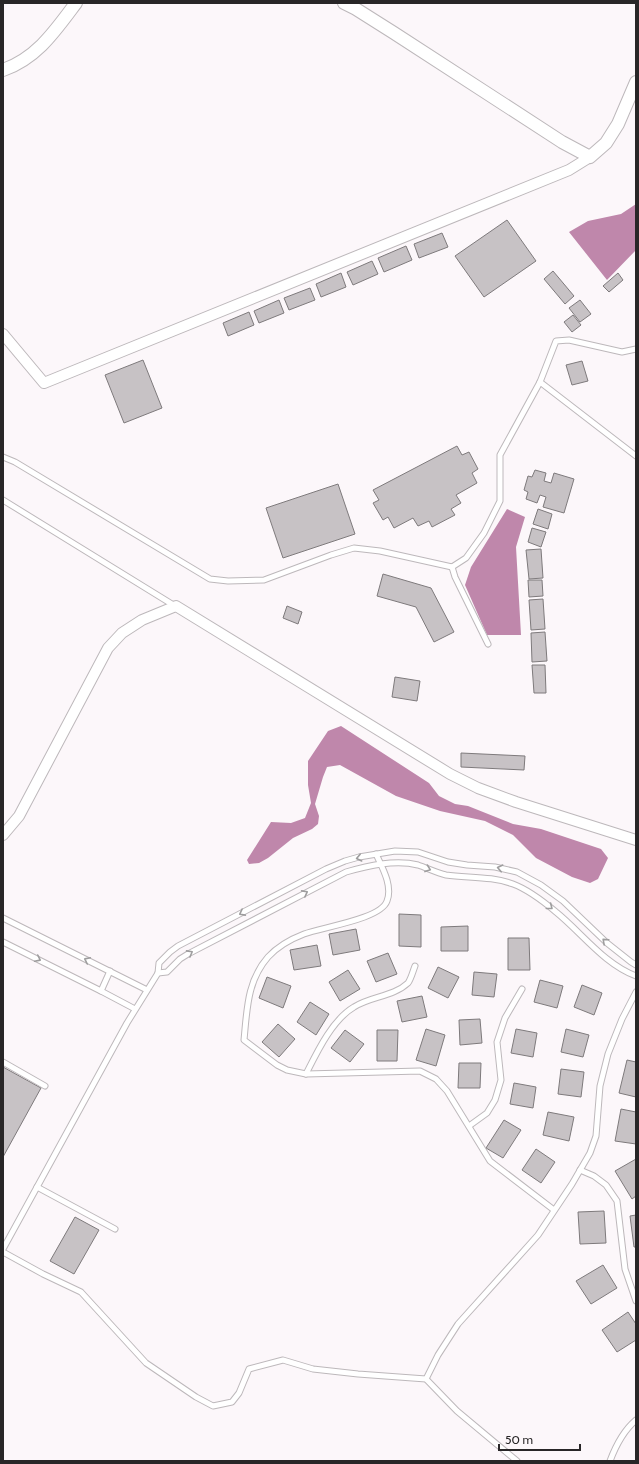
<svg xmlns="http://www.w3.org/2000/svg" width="639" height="1464" font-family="Cabin,sans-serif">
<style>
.water{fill:#bf87ab}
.building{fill:#c7c2c5;stroke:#7e7a7c}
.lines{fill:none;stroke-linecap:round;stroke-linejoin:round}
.service-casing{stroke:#bdb8bb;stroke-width:7}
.minor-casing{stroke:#bdb8bb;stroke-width:12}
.tertiary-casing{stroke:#bdb8bb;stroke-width:14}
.service{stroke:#fff;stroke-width:5}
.minor{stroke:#fff;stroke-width:10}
.tertiary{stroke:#fff;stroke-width:12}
.oneway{stroke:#9e9d9e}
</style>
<rect width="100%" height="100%" fill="#fcf7fa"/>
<g class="water">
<polygon points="636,204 636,250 607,280 569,232 588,221 621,214"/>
<polygon points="507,509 525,517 516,547 521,635 487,635 465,585 471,567"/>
<polygon points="341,726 429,783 439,796 455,804 468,806 513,824 541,829 601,849 608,858 598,879 590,883 572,877 536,858 513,835 485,821 440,811 396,796 340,765 327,767 323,777 315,804 319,816 318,824 312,829 293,838 268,858 259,863 249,864 247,860 271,822 291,823 305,818 311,803 308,785 308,761 328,731"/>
</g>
<g class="building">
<polygon points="507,220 536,261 484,297 455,256"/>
<polygon points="442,233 448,247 419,258 414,244"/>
<polygon points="406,246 412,260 384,272 378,258"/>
<polygon points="372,261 378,274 353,285 347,272"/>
<polygon points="553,271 574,296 565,304 544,279"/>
<polygon points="341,273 346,287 321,297 316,284"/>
<polygon points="618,273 623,280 609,292 603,286"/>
<polygon points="310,288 315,300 289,310 284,298"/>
<polygon points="279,300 284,313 259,323 254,311"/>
<polygon points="580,300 591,314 580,322 569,308"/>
<polygon points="249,312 254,325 228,336 223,323"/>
<polygon points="573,315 581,325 572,332 564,322"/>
<polygon points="143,360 162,408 124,423 105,375"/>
<polygon points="582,361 588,381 572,385 566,365"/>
<polygon points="457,446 462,455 469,452 478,469 472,473 477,483 456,495 461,503 451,509 455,515 432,527 429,521 418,526 413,518 394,528 388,517 383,520 373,503 379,500 373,490"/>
<polygon points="535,470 546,473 544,481 551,483 554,473 574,479 564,513 543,507 546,497 540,495 537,503 526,499 528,492 524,490 528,476 532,477"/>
<polygon points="338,484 355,534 283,558 266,508"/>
<polygon points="538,509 552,514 548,529 533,524"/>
<polygon points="532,528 546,532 541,547 528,542"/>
<polygon points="541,549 543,578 529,579 526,550"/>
<polygon points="383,574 431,588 454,632 434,642 416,607 377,596"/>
<polygon points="528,580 542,580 543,596 529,597"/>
<polygon points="543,599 545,629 531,630 529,600"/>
<polygon points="287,606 302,612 298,624 283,618"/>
<polygon points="545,632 547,661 532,662 531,633"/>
<polygon points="532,665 545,665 546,693 534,693"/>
<polygon points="395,677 420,681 417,701 392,697"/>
<polygon points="461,753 525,756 524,770 461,767"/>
<polygon points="399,914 421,915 421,947 399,946"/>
<polygon points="468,926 468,951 441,951 441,927"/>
<polygon points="356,929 360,950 333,955 329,934"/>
<polygon points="508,938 529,938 530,970 508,970"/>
<polygon points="317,945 321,966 294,970 290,950"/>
<polygon points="388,953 397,974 376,982 367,961"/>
<polygon points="438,967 459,977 448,998 428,988"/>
<polygon points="348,970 360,989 340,1001 329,982"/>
<polygon points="474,972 497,974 494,997 472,995"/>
<polygon points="267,977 291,986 283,1008 259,998"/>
<polygon points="540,980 563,986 557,1008 534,1002"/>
<polygon points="582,985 602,993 594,1015 574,1007"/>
<polygon points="422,996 427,1017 402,1022 397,1001"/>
<polygon points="310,1002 329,1014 316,1035 297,1022"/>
<polygon points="480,1019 482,1043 460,1045 459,1020"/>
<polygon points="278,1024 295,1039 279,1057 262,1042"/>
<polygon points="426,1029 445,1035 436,1066 416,1060"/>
<polygon points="516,1029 537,1033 533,1057 511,1053"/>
<polygon points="566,1029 589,1035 583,1057 561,1052"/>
<polygon points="345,1030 364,1044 350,1062 331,1048"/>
<polygon points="377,1030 398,1030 397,1061 377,1061"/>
<polygon points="627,1060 636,1062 636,1097 619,1093"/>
<polygon points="459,1063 481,1063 480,1088 458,1088"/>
<polygon points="3,1067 41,1088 3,1157"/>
<polygon points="561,1069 584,1072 581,1097 558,1094"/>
<polygon points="514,1083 536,1087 533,1108 510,1104"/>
<polygon points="621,1109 636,1112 636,1144 615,1141"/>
<polygon points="548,1112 574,1117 569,1141 543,1135"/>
<polygon points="504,1120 521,1130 503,1158 486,1148"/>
<polygon points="536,1149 555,1162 541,1183 522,1170"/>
<polygon points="636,1159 636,1196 632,1199 615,1171"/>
<polygon points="604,1211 606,1243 580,1244 578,1212"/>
<polygon points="636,1215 636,1247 634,1247 630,1216"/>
<polygon points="75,1217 99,1230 74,1274 50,1261"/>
<polygon points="603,1265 617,1288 591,1304 576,1281"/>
<polygon points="628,1312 636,1324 636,1340 617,1352 602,1330"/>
</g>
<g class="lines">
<defs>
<g id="service">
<polyline points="540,382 636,456"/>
<polyline points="3,457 15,462 210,579 228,581 264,580 331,555 354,548 380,551 452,567 466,558 484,533 500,501 500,455 540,382 556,341 569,340 622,352 636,349"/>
<polyline points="3,500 175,606"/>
<polyline points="452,567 455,577 488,644"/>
<path d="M376,854c6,13 17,32 11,47 -6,18 -64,26 -83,33 -13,5 -26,12 -36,23 -21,24 -21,53 -24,83l33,25 10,5 19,4 114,-3 16,8 11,12 43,70 64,49"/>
<polyline points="3,918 147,990"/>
<polyline points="3,942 101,991 135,1009"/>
<path d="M158,973l9,-1 13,-13 8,-5 158,-82c21,-6 49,-13 72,-7 9,3 19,8 28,10 22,3 46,1 67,9 16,6 30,17 43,28 26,21 48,52 80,64"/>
<polyline points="101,991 110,971"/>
<polyline points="3,1062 45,1086"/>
<path d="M306,1074c11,-22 26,-54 48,-67 17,-11 39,-10 54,-24 3,-4 5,-12 7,-17"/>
<polyline points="469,1126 487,1113 495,1100 501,1080 497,1042 505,1018 522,989"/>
<polyline points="580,1170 594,1176 606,1185 617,1201 625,1269 636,1301"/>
<polyline points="37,1187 115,1229"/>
<polyline points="3,1249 127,1023 158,973 159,963 170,952 178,946 326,869 345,861 359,857 395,851 418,852 448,862 467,865 495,867 517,872 541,885 563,901 607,943 631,962 636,965"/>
<polyline points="3,1252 43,1274 81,1292 146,1363 196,1397 213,1406 232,1402 239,1393 249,1369 283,1360 313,1369 358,1374 426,1379 457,1411 517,1461"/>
<polyline points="426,1379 438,1355 458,1324 538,1235 572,1184 590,1153 596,1136 600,1086 608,1054 622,1019 636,992"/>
<path d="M610,1461c6,-16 13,-30 26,-41"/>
</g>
<g id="minor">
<polyline points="3,334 44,383 569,170 590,157"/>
<polyline points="3,835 19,816 108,648 122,633 142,620 176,606 450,774 478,788 516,802 636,840"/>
</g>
<g id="tertiary">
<polyline points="344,3 356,9 394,33 562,142 590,157 606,143 618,124 636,82"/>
<path d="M3,70c34,-12 52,-39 73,-67"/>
</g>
</defs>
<use href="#service" class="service-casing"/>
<use href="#minor" class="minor-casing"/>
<use href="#tertiary" class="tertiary-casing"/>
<use href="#service" class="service"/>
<use href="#minor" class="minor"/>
<use href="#tertiary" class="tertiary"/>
</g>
<defs><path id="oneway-chevron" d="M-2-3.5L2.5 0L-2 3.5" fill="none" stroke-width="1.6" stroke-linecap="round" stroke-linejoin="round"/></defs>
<g class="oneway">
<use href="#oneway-chevron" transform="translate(359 858) rotate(167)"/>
<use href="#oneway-chevron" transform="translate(500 868) rotate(-167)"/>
<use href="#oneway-chevron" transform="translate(428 869) rotate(20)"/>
<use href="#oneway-chevron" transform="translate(305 893) rotate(-28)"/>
<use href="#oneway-chevron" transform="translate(550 907) rotate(38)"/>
<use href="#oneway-chevron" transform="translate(242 913) rotate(152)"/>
<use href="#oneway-chevron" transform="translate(605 941) rotate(-138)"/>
<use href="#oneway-chevron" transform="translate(190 953) rotate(-29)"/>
<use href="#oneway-chevron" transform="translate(38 959) rotate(26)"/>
<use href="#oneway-chevron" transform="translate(87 960) rotate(-154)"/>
</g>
<rect width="639" height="1464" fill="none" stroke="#282627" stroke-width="8"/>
<path d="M499 1444v6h81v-6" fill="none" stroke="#282627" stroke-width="2"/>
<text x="505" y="1444" font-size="12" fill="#282627" stroke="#fcf7fa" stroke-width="3" paint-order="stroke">50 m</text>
</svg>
